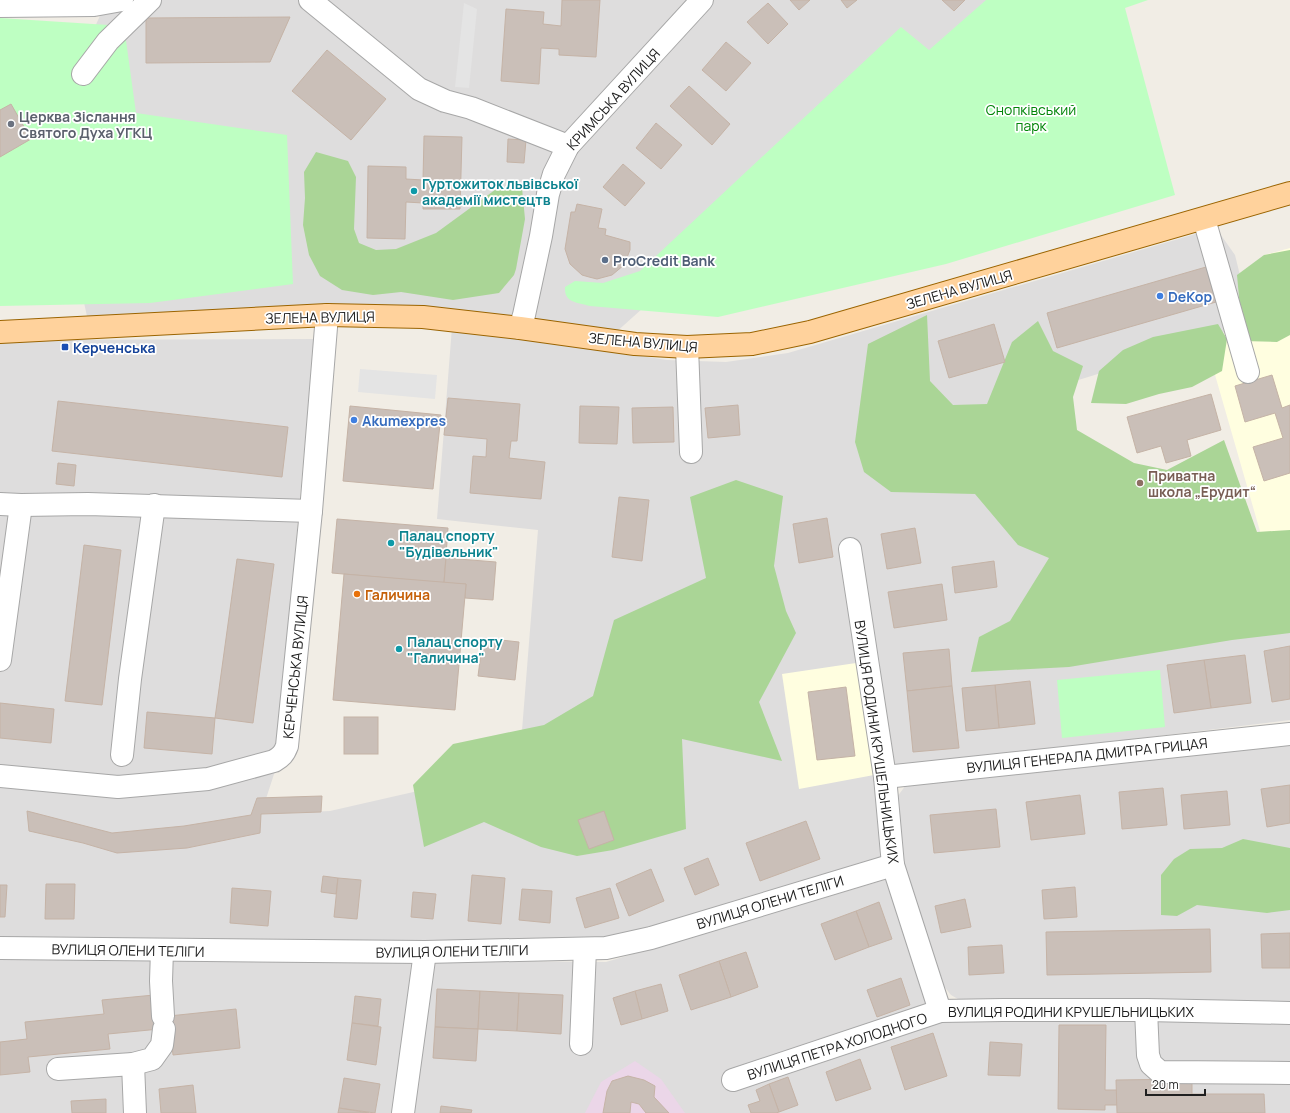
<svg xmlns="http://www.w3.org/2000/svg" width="1290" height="1113" font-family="Manrope,sans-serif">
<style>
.residential{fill:#dedddd}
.industrial{fill:#ebd6e8}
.education{fill:#fffee0}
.forest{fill:#aad596}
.park{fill:#beffc2}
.parking{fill:#e4e4e4}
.building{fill:#cabfb8;stroke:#c5b3a6}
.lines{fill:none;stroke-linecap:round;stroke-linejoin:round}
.minor-casing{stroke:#a7a7a7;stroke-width:24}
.major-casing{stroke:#9b6400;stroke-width:24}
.minor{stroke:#fff;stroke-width:22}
.major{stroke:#ffd29c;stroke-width:22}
.worship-dot{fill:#6b7280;stroke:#fff;stroke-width:1.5}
.culture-dot{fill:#0f9aa8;stroke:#fff;stroke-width:1.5}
.service-dot{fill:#5c6f8a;stroke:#fff;stroke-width:1.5}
.shop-dot{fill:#3f7fe0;stroke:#fff;stroke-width:1.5}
.transit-dot{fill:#1a4fb4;stroke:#fff;stroke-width:1.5}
.education-dot{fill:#8d6e63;stroke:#fff;stroke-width:1.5}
.food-dot{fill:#e8710a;stroke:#fff;stroke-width:1.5}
.labels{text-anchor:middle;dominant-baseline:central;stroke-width:3.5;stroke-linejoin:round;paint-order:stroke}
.street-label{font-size:14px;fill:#202020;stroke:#fff}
.park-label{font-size:14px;fill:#018508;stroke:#fff}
.worship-label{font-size:14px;font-weight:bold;fill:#5b616d;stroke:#fff;text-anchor:start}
.culture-label{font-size:14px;font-weight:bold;fill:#0d838f;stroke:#fff;text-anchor:start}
.service-label{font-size:14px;font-weight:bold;fill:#4e5e75;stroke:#fff;text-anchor:start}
.shop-label{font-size:14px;font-weight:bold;fill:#366cbe;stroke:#fff;text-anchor:start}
.transit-label{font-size:14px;font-weight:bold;fill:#164399;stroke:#fff;text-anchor:start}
.education-label{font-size:14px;font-weight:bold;fill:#785e54;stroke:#fff;text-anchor:start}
.food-label{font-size:14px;font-weight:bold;fill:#c56008;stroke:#fff;text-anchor:start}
</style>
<rect width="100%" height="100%" fill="#f1ede5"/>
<g class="residential">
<polygon points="107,0 987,0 614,334 500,319 88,321 80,284 77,67"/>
<polygon points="1216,228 1235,255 1252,324 1204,338 1101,373 1017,399 1290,560 1290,720 879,770 886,858 600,942 0,941 0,340 314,339 276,768 261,814 330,811 519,768 538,530 437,519 452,327 667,360 726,362 788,353"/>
<polygon points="1290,743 1290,1005 965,1003 951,995 934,974 901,877 897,797 906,785"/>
<polygon points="888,879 936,1018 1290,1021 1290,1113 412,1113 428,960 606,962"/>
<polygon points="0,953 419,958 398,1113 0,1113"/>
</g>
<polygon class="industrial" points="635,1061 661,1079 685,1113 585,1113 601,1082"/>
<g class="education">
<polygon points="1290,248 1290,561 1270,566 1205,340 1279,319 1264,255"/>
<polygon points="856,663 874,775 799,789 782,674"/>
</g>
<g class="forest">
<polygon points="316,152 348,161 356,177 354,229 359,243 376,250 396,249 436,233 499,187 522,188 525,219 516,269 514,275 499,293 453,300 401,292 373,295 342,290 320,276 309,255 303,225 305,198 304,172"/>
<polygon points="1290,250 1290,335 1277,342 1243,341 1237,275 1264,255"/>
<polygon points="927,315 930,381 953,405 987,404 1012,342 1038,321 1053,351 1083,366 1073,397 1077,430 1134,463 1167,470 1224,440 1257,532 1290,530 1290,633 1232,640 1069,667 971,672 979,637 1010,621 1049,558 1018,545 975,494 891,492 864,472 855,442 868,344"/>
<polygon points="1218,324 1227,339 1222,371 1192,387 1159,394 1126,404 1091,403 1099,371 1123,350 1153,337"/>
<polygon points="736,480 783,496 774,566 786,611 796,633 759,702 782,761 682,739 686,829 613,850 577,856 541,847 484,822 424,847 413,785 453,744 544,725 593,696 614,620 706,578 690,497"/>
<polygon points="1243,839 1290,848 1290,910 1267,913 1197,905 1177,916 1161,915 1161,875 1174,859 1190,849 1222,848"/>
</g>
<g class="park">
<path d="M986,0h162l-23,8 50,187 -229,69 -228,53 -128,-11c-13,-4 -26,-3 -25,-19l10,-6 28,2 37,-12 261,-244 28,23z"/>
<polygon points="0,18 124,26 136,113 287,135 293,284 150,303 0,306"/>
<polygon points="1160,670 1165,727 1062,738 1057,680"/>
</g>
<g class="parking">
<polygon points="464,3 477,9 469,88 455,87"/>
<polygon points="360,369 437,375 435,399 358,392"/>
</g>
<g class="building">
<polygon points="562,0 600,0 596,57 559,55 559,49 541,48 539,84 501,81 506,9 544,12 543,24 561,26"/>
<polygon points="790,0 810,0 799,10"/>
<polygon points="841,0 857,0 847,8"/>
<polygon points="942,0 965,0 954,11"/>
<polygon points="768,3 788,24 768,44 747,22"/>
<polygon points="290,17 270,62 146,63 146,18"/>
<polygon points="726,42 751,63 726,91 702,70"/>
<polygon points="327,50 386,99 351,140 292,91"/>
<polygon points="689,86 730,124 712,145 670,106"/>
<polygon points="11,104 31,139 0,157 0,110"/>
<polygon points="656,123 682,145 661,169 636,148"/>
<polygon points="424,136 462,137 460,209 423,209 423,203 406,202 405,239 367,238 368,166 406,167 406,179 423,180"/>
<polygon points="508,139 526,140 524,163 507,162"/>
<polygon points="623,164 645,183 625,206 603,187"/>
<polygon points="577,204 602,209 598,228 606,229 605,235 630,242 630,250 624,265 612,275 597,279 589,277 582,275 570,264 565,249 571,212 575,212"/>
<polygon points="1206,267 1216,302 1057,348 1047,313"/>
<polygon points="994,324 1005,362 949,378 938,341"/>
<polygon points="1272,375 1282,408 1290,405 1290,473 1264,481 1253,447 1283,438 1275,413 1245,422 1235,386"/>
<polygon points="1211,394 1221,430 1187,440 1191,456 1166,463 1161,446 1137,453 1127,417"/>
<polygon points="448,398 520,404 517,441 511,441 509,458 545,462 541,499 470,493 473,456 486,457 487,439 444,435"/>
<polygon points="58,401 288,427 282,477 52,451"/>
<polygon points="738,405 740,435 708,438 705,408"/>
<polygon points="350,406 441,415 433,489 343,481"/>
<polygon points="580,406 619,407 617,444 579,443"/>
<polygon points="673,407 674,442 633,443 632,408"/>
<polygon points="58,463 76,465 74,486 56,484"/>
<polygon points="619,497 649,500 642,561 612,557"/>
<polygon points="827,518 833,557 799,563 793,524"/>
<polygon points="337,519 448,528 444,583 332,573"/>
<polygon points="915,528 921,563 887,569 881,534"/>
<polygon points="84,545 121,550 102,705 65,701"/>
<polygon points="446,558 496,562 493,600 465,598 466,584 444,583"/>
<polygon points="237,559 274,564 253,723 215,718"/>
<polygon points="994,561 997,587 955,593 952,567"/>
<polygon points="344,574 466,584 455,710 333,700"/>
<polygon points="942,584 947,620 894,628 888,592"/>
<polygon points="483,638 519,642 515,680 478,676"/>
<polygon points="1290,646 1290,699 1272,702 1264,651"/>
<polygon points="949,649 952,686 907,691 903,653"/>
<polygon points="1245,655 1251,703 1211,708 1204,660"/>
<polygon points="1204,660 1211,708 1174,713 1167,665"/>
<polygon points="1030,681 1035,724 999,728 995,685"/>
<polygon points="995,685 999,728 966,731 962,688"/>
<polygon points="952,686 959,748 913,752 907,691"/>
<polygon points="846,687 855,756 817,760 808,692"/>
<polygon points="0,703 54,709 51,743 0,738"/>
<polygon points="147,712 215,718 212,754 144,748"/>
<rect x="344" y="717" width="34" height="37"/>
<polygon points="1290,785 1290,823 1267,827 1261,789"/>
<polygon points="1163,788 1167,825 1122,829 1119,792"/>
<polygon points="1227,791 1230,825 1184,829 1181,795"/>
<polygon points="1080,795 1085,834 1031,840 1026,802"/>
<polygon points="322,796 321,812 261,814 260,833 187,848 117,853 83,843 29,831 27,811 112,833 184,826 251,815 257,798"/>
<polygon points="996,809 1000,847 934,853 930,815"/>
<polygon points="604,811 614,840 589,849 578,820"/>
<polygon points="806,821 820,859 760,881 746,843"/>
<polygon points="708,858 719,885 695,895 684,868"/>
<polygon points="651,869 664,901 629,916 616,884"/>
<polygon points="472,875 505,878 501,924 468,921"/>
<polygon points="323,876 338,878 336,894 321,892"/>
<polygon points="338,878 361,880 357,919 334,917"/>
<polygon points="46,884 75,884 74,919 45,919"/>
<polygon points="0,885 7,885 5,917 0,917"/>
<polygon points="1075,887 1077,917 1044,919 1042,890"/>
<polygon points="232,888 271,891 268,926 230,923"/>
<polygon points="610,888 619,918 585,928 576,898"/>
<polygon points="522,889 552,891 550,923 519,920"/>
<polygon points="413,892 436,894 433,919 411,917"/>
<polygon points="965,899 971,927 941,933 935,906"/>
<polygon points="879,902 892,939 869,947 856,911"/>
<polygon points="856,911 869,947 835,960 821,924"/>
<polygon points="1210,929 1211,972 1047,975 1046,932"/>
<polygon points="1290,933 1290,968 1262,968 1261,934"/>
<polygon points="1002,945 1004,973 969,975 968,947"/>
<polygon points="746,952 758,987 731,997 719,961"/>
<polygon points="719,961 731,997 691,1010 679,975"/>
<polygon points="901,978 910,1005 877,1017 867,990"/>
<polygon points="661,984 668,1011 642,1019 635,991"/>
<polygon points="437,989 480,991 478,1029 435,1027"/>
<polygon points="480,991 519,993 517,1031 478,1029"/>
<polygon points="635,991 642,1019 621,1025 613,998"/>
<polygon points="519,993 563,995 561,1034 517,1031"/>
<polygon points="154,995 170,1028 108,1034 110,1049 28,1057 30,1072 0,1075 0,1042 27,1039 25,1022 104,1014 102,1000"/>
<polygon points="355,996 381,999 378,1026 352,1023"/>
<polygon points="236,1009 240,1048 173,1055 169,1016"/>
<polygon points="352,1023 381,1027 376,1065 347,1060"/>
<polygon points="1059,1025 1106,1025 1105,1090 1117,1090 1117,1105 1105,1105 1105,1110 1058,1109"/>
<polygon points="435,1027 478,1029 476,1061 433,1058"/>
<polygon points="933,1033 947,1076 905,1090 891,1047"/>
<polygon points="990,1042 1022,1044 1020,1076 988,1075"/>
<polygon points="860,1059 871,1089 836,1101 826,1072"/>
<polygon points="628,1076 644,1080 655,1086 654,1097 669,1113 646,1113 639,1104 631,1102 630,1113 603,1113 607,1091 612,1081"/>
<polygon points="788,1077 798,1105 779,1112 769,1084"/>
<polygon points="344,1078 380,1084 375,1113 339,1108"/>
<polygon points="1192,1079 1192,1094 1264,1094 1265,1113 1117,1113 1116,1080"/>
<polygon points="769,1084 779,1112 776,1113 751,1113 748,1105 760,1101 756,1090"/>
<polygon points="193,1085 196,1113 161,1113 159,1089"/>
<polygon points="106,1099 106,1113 72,1113 71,1101"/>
<polygon points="441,1106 472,1110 471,1113 440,1113"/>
<polygon points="339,1108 369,1113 338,1113"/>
</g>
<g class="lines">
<defs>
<g id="minor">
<polyline points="310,0 419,89 445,101 471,108 568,146"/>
<polyline points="0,6 94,5 122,0"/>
<polyline points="83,74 108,41 150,0"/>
<polyline points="1204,219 1248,372"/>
<polyline points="520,328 524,315 541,236 548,194 554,174 568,146 702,0"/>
<polyline points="687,347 691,452"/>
<polyline points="0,504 21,505 88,504 311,511"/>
<polyline points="850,549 885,777 893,865 940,1011"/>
<polyline points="0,660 21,505"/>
<polyline points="122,755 130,679 154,505"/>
<path d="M0,776l118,11 90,-8 66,-18c7,-4 10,-7 13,-15l24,-235 16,-196"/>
<polyline points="885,777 1290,734"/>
<polyline points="0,948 425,952 606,948 651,938 893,865"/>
<polyline points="162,950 161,981 163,1016"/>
<polyline points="1146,1010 1148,1055 1151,1064 1160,1072 1290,1073"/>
<polyline points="581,1044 585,949"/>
<polyline points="133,1064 135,1113"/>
<polyline points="58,1069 133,1064 152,1059 162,1045 164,1029"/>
<polyline points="733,1080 940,1011 1003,1010 1146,1010 1290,1013"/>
<polyline points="403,1113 425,952"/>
</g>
<polyline id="major" points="0,332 327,315 423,317 520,328 635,344 687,347 752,344 810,332 1290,193"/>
</defs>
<use href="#minor" class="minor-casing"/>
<use href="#major" class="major-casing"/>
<use href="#minor" class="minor"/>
<use href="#major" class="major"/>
</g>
<circle class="worship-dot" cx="11" cy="124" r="4"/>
<g class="culture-dot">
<circle cx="414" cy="191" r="4"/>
<circle cx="391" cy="543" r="4"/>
<circle cx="399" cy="649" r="4"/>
</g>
<circle class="service-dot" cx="605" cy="260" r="4"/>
<g class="shop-dot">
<circle cx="1160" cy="296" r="4"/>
<circle cx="354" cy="420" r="4"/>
</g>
<rect class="transit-dot" x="61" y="343" width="8" height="8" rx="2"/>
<circle class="education-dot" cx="1140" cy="483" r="4"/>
<circle class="food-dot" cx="357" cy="594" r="4"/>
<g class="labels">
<g class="street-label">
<text transform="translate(613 99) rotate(-48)">КРИМСЬКА ВУЛИЦЯ</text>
<text transform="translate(959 289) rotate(-16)">ЗЕЛЕНА ВУЛИЦЯ</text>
<text transform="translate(320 317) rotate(-1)">ЗЕЛЕНА ВУЛИЦЯ</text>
<text transform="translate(643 342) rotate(5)">ЗЕЛЕНА ВУЛИЦЯ</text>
<text transform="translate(295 667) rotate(-84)">КЕРЧЕНСЬКА ВУЛИЦЯ</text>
<text transform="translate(877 742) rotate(82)">ВУЛИЦЯ РОДИНИ КРУШЕЛЬНИЦЬКИХ</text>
<text transform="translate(1087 755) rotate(-6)">ВУЛИЦЯ ГЕНЕРАЛА ДМИТРА ГРИЦАЯ</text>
<text transform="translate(770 902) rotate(-17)">ВУЛИЦЯ ОЛЕНИ ТЕЛІГИ</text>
<text transform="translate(128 950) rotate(1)">ВУЛИЦЯ ОЛЕНИ ТЕЛІГИ</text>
<text transform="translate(452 951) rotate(-1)">ВУЛИЦЯ ОЛЕНИ ТЕЛІГИ</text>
<text x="1071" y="1011">ВУЛИЦЯ РОДИНИ КРУШЕЛЬНИЦЬКИХ</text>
<text transform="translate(837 1046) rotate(-18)">ВУЛИЦЯ ПЕТРА ХОЛОДНОГО</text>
</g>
<g class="park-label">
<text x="1031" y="109">Снопківський<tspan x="1031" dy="16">парк</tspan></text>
</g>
<g class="worship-label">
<text x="19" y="116">Церква Зіслання<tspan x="19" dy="16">Святого Духа УГКЦ</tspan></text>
</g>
<g class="culture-label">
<text x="422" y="183">Гуртожиток львівської<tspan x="422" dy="16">академії мистецтв</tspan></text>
<text x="399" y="535">Палац спорту<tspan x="399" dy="16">"Будівельник"</tspan></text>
<text x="407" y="641">Палац спорту<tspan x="407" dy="16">"Галичина"</tspan></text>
</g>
<g class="service-label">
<text x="613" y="260">ProCredit Bank</text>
</g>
<g class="shop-label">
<text x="1168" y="296">DeKop</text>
<text x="362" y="420">Akumexpres</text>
</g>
<g class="transit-label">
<text x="73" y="347">Керченська</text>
</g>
<g class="education-label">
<text x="1148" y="475">Приватна<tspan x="1148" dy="16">школа „Ерудит“</tspan></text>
</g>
<g class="food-label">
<text x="365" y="594">Галичина</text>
</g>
</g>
<path d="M1146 1089v6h59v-6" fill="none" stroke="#202020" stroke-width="2"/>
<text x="1152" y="1089" font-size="12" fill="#202020" stroke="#ffffff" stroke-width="3" paint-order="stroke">20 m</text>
</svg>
